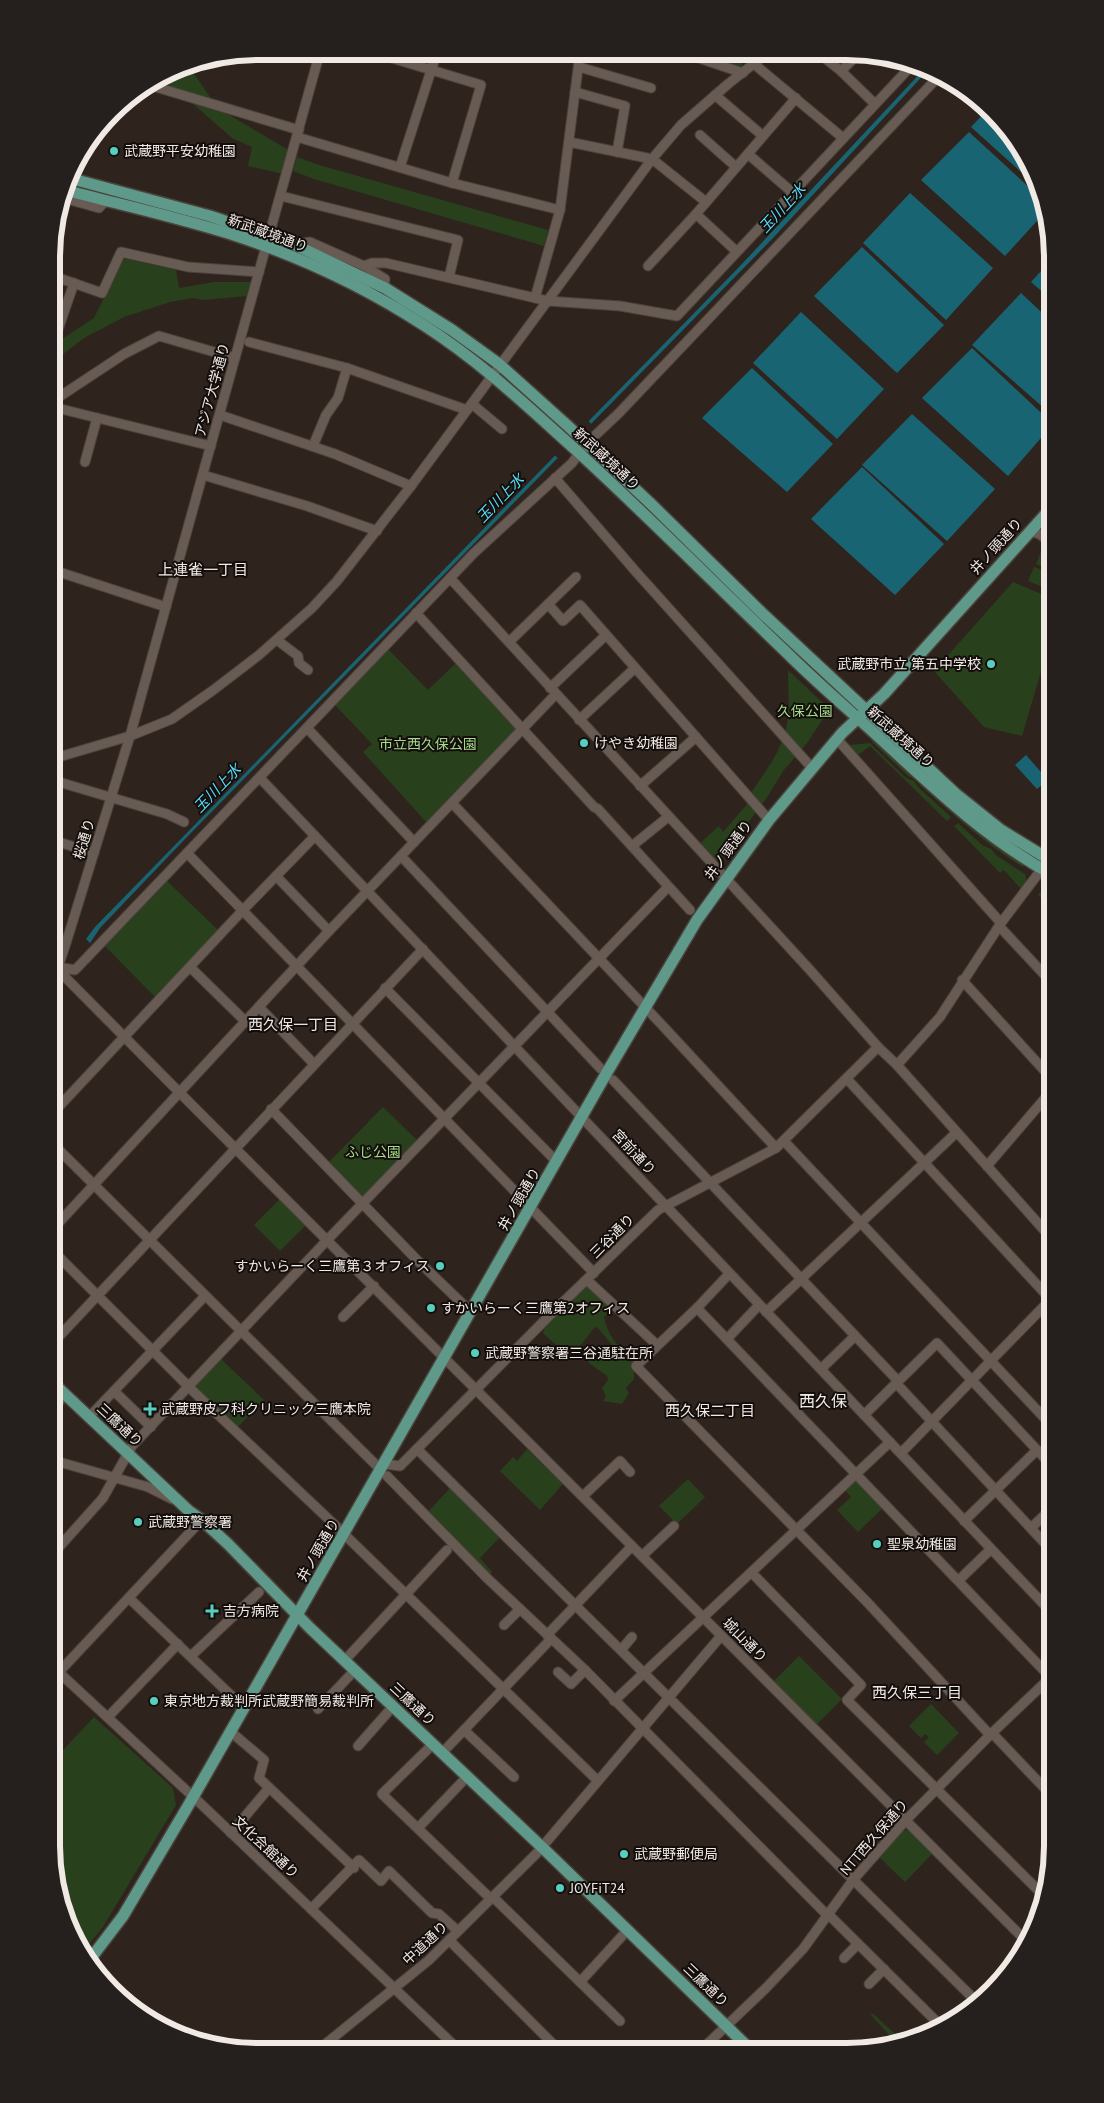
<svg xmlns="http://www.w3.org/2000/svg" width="1104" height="2103" font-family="'PT Sans','Noto Sans JP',sans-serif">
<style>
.green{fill:#28401b}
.water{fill:#196473}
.pier{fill:#2f241d}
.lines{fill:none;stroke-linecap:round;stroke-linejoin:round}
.minor-casing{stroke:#4b423c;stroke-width:11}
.major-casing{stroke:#4b423c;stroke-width:14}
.minor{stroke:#685b53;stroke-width:9}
.major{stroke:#5e9989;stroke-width:11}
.poi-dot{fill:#58cec0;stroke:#130e0c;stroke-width:2}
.labels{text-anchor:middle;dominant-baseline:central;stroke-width:4;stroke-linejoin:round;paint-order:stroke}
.poi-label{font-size:14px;fill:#f1e9e4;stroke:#130e0c;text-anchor:start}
.street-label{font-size:14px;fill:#f1e9e4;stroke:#130e0c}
.park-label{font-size:14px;fill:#a4da89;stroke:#130e0c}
.water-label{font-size:15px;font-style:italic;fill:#56ddfa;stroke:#130e0c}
.neighbourhood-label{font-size:15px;fill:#f1e9e4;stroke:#130e0c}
.quarter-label{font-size:16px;fill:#f1e9e4;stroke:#130e0c}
.rim{fill:none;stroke:#f1e9e4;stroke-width:6}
</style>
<rect width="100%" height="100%" fill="#2f241d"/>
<g class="green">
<polygon points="696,54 746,54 741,68"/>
<polygon points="188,65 212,100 171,87 163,77 178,67"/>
<polygon points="191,102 226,113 290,151 283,174 248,166 252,147 232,138"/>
<polygon points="297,157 319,165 548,230 544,246 314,179 293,171"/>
<polygon points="124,258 176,270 179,288 214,282 252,282 247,296 204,300 193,298 170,302 124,317 84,338 53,362 53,345 94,318"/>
<polygon points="1042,549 1053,554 1053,571 1036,564"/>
<polygon points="1034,567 1053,574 1053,591 1028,581"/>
<polygon points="1013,582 1053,599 1053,631 1022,736 984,727 934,671"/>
<polygon points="387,648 428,690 457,662 517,727 516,730 427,823 363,752 372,744 335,705"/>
<path d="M788,670l35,33 2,13 -18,27 -24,28 -15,25 -44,59 -8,6 -16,-18 19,-17 4,6 27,-31 1,-8c12,-18 26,-36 33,-57 7,-20 4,-45 4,-66z"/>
<path d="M874,739c48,44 94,90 150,125l-1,3c-38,-23 -69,-52 -102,-81l-4,-6 -9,-4 -36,-34z"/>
<polygon points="870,743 906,778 914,781 919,788 951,817 947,821 870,746 858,755 849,745"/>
<polygon points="958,823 982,845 991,849 997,856 1025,874 1027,882 1021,889 1005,871 1003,870 1000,873 954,826"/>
<polygon points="166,880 219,931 156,998 104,945"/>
<polygon points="1046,887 1053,893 1053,908 1038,895"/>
<polygon points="383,1107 418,1141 364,1196 360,1194 328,1163"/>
<polygon points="280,1199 306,1225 280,1251 254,1225"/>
<path d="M588,1285l24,23 -8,9c3,18 15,32 30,42v20l-8,9 3,5 -7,11 -19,-3 3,-4 -4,-9 6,-8 -1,-4 -18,-13 -4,-8 3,-4 5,1 5,8 2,-4h5l9,-9 -17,-20 -3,1 -13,17 -7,15h-2l-29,-27 3,-9z"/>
<polygon points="221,1359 264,1400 236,1429 196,1391 197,1385"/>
<polygon points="527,1449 563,1484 540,1510 500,1471 513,1457 517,1461"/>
<polygon points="688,1479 705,1497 677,1524 659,1506"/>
<polygon points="855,1479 859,1480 884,1507 858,1532 837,1510 851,1497 844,1489"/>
<polygon points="451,1487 501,1536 480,1558 492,1572 488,1576 426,1514"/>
<polygon points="799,1656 842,1699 816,1725 773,1682"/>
<polygon points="931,1704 959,1733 937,1755 924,1742 929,1737 925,1734 921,1738 909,1726"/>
<polygon points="94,1717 173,1788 176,1805 103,1927 82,1953 62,1912 51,1846 51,1763"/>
<polygon points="909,1830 933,1853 905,1882 880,1858 902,1831"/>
<polygon points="872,2013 904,2042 880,2046 890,2036 871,2015"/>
</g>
<g class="water">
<polygon points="925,68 929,69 773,238 185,839 100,928 90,943 86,939 95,927 741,265"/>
<polygon points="988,109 1018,143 1042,191 971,127"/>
<polygon points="969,132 1043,200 1045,212 1005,256 921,180"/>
<polygon points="910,193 993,268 946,320 863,243"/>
<polygon points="862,247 944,325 897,373 814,296"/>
<polygon points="1053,258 1053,301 1031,282"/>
<polygon points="1021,293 1053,323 1053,416 972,345"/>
<polygon points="801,312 884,389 837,439 753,363"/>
<polygon points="972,348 1053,424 1008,476 922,398"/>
<polygon points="752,368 833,444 787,492 702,418"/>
<polygon points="912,414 995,489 947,541 862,465"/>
<polygon points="862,467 944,544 895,595 811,519"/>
<polygon points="1026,755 1048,780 1037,789 1015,765"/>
</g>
<polygon class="pier" points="586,418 592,425 559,459 552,453"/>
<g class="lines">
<defs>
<g id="minor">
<polyline points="372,52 481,85 452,183"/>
<polyline points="687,54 743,73"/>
<polyline points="821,55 841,71 875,104"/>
<polyline points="754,64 843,138"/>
<polyline points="579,67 651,88"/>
<polyline points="841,71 857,55"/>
<polyline points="149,85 299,130"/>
<polyline points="575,92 625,106 617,152"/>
<polyline points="715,95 763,136"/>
<polyline points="700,135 736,167"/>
<polyline points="297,137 452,183 560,210"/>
<polyline points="569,142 652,159 706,202"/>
<polyline points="748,154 793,193"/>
<polyline points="400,167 437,52"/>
<polyline points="71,170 76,172 76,180"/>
<polyline points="281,196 458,240 449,277"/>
<polyline points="63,198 99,208 106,200"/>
<polyline points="696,214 736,251"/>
<polyline points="301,247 304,243 310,242 364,266 385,279 384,287"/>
<polyline points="364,266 372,263 386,263 548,301 620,306 677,316 913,64"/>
<polyline points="648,266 696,214 796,98"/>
<polyline points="53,276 102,293 121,252 188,267 259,272"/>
<polyline points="535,298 560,210 580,53"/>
<polyline points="249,342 347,368 467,410"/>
<polyline points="53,344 74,283"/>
<polyline points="53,401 124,354 159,336 235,358"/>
<polyline points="472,404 502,429"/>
<polyline points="53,407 211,446"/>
<polyline points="220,415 335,454 411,486"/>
<polyline points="313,446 326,415 338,398 347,368"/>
<polyline points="85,462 97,418"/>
<polyline points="203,475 307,506 377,531"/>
<polyline points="555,478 637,573 812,768"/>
<polyline points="1030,531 1039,534 1053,543"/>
<polyline points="53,570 166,607"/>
<polyline points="450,578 810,970 878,1047 897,1065 1052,1239"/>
<polyline points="548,604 563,621 580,605 769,820"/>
<polyline points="416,613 594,807 598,809 690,910"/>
<polyline points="277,640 298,656 299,663 308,670"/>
<polyline points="509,642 576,577"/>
<polyline points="550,688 606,635"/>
<polyline points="579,720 635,668"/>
<polyline points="307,728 414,842"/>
<polyline points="837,739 1001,923"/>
<polyline points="52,759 130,736 172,719 212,691 259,655 312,608 337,581 411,486 652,159 681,125 728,84 766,54"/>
<polyline points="260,778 1052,1613"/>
<polyline points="52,780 167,814 184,822"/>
<polyline points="640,786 696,737"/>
<polyline points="452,803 662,1025 776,1148"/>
<polyline points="52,840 94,853"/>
<polyline points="632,846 668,817"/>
<polyline points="187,853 594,1273"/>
<polyline points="401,856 601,1069"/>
<polyline points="276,876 329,931"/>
<polyline points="999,926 1053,984"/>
<polyline points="58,967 67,979 180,1093 1027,1942"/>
<polyline points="191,968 246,1022"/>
<polyline points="52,969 58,967 75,970 474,553 572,463 586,444 619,413 941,74"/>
<polyline points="52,977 58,967 67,940 130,736 320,52"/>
<polyline points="962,980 1053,1080"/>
<polyline points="385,988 557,1162"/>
<polyline points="259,1007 314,1064"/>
<polyline points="897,1065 940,1017 1001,923 1053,854"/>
<polyline points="847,1079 1052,1301"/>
<polyline points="613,1080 898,1381"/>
<polyline points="271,1109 417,1260 471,1312"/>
<polyline points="52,1114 243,910 315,836"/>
<polyline points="784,1141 1052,1426"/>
<polyline points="52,1143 381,1470"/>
<polyline points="987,1166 1053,1089"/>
<polyline points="52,1230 329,931 556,694"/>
<polyline points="52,1250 194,1392 338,1528"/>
<polyline points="729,1274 697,1308 636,1366 867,1602 990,1735"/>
<polyline points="587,1280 657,1345"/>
<polyline points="697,1308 1052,1679"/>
<polyline points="766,1312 956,1133"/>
<polyline points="343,1317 374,1286"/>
<polyline points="727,1339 759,1305"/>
<polyline points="52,1344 423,949"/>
<polyline points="821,1369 855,1336"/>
<polyline points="896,1383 1052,1551"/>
<polyline points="114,1391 151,1427"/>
<polyline points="52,1409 65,1395"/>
<polyline points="864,1415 937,1343 1052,1466"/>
<polyline points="89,1417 205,1296"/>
<polyline points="417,1449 977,2002"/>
<polyline points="901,1453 1052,1298"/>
<polyline points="52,1460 148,1487 172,1499"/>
<polyline points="385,1464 400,1466 551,1314 658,1210 776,1148 878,1047"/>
<polyline points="387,1476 488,1579 585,1670 827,1915"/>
<polyline points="583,1496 620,1461 630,1472"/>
<polyline points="964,1521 1037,1450"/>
<polyline points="1031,1528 1052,1508"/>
<polyline points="344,1534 598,1781"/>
<polyline points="52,1555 103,1498 132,1446 332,1235 668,887"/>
<polyline points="642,1556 674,1526"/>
<polyline points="752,1573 861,1685 847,1700 1044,1896"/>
<polyline points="959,1580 991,1549"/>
<polyline points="129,1598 238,1702"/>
<polyline points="504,1625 520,1609"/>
<polyline points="547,1635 632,1546"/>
<polyline points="621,1650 632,1637"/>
<polyline points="191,1656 259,1592"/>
<polyline points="345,1660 447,1550"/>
<polyline points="51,1665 201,1804 460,2051"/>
<polyline points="59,1672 195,1527"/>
<polyline points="558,1672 571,1684 585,1670"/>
<polyline points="614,1701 890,1442"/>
<polyline points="318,1709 355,1670"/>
<polyline points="108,1717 178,1644"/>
<polyline points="464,1730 514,1777"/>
<polyline points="231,1732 264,1760 259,1778 354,1868"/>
<polyline points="992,1733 1052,1796"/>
<polyline points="358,1746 388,1712"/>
<polyline points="428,1749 382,1794 491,1899"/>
<polyline points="442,1753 551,1639"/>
<polyline points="418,1828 462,1782"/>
<polyline points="231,1833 269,1788"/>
<polyline points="493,1897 620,2021"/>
<polyline points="311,1909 359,1860 381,1881 389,1871 432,1913 439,1914 458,1931"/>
<polyline points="828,1914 942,2027"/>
<polyline points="449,1940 560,2051"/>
<polyline points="844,1958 858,1944"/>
<polyline points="580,1982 623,1935"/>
<polyline points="869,1984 884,1969"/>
<polyline points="318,2050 429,1960 537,1853 721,1636"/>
<polyline points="700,2051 766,1988 803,1949 853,1880 906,1820 992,1733 1052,1676"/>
</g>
<g id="major">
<polyline points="69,178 210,216 293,244 385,288 452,330 499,364 569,427 649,502 762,613 956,794 1001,830 1053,862"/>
<path d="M65,190c57,15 116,28 172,46 66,22 130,52 188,90 56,36 103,81 152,125 71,65 138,133 208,200 27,27 57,53 86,79 58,53 112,107 182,145"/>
<polyline points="52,1382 189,1511 203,1521 228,1544 310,1628 547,1852 752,2051"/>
<polyline points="88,1962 123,1916 188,1806 606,1074 697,920 769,820 842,733 884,694 1053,506"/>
</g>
</defs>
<use href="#minor" class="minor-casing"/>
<use href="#major" class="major-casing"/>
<use href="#minor" class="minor"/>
<use href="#major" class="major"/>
</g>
<g class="poi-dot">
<circle cx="114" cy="151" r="5"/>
<circle cx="991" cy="664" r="5"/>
<circle cx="584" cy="743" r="5"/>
<circle cx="440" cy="1266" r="5"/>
<circle cx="431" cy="1308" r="5"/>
<circle cx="475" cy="1353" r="5"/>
<path d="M147.5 1401.5h5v5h5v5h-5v5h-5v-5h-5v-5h5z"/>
<circle cx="138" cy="1522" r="5"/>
<circle cx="877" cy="1544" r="5"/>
<path d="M209.5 1603.5h5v5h5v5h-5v5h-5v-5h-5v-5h5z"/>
<circle cx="154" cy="1701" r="5"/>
<circle cx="624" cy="1854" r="5"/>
<circle cx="560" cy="1888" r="5"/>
</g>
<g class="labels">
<g class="poi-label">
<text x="124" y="151">武蔵野平安幼稚園</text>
<text x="981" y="664" text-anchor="end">武蔵野市立 第五中学校</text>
<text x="594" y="743">けやき幼稚園</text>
<text x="430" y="1266" text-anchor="end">すかいらーく三鷹第３オフィス</text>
<text x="441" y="1308">すかいらーく三鷹第2オフィス</text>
<text x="485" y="1353">武蔵野警察署三谷通駐在所</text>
<text x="161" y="1409">武蔵野皮フ科クリニック三鷹本院</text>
<text x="148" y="1522">武蔵野警察署</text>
<text x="887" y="1544">聖泉幼稚園</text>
<text x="223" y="1611">吉方病院</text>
<text x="164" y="1701">東京地方裁判所武蔵野簡易裁判所</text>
<text x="634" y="1854">武蔵野郵便局</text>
<text x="570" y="1888">JOYFiT24</text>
</g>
<g class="street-label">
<text transform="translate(268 233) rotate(20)">新武蔵境通り</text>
<text transform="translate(212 390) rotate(-75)">アジア大学通り</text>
<text transform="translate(607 459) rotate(43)">新武蔵境通り</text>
<text transform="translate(996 546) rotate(-48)">井ノ頭通り</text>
<text transform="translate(901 737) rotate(42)">新武蔵境通り</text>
<text transform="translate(84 839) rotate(-73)">桜通り</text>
<text transform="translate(728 850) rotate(-54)">井ノ頭通り</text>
<text transform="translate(634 1152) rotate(47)">宮前通り</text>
<text transform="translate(519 1199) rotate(-60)">井ノ頭通り</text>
<text transform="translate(612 1236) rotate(-45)">三谷通り</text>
<text transform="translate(120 1425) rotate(43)">三鷹通り</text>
<text transform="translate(318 1550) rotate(-60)">井ノ頭通り</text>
<text transform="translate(745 1640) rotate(45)">城山通り</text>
<text transform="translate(413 1704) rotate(43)">三鷹通り</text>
<text transform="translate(874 1837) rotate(-49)">NTT西久保通り</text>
<text transform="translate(266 1847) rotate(43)">文化会館通り</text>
<text transform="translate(425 1943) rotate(-43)">中道通り</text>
<text transform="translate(706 1985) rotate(44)">三鷹通り</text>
</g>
<g class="park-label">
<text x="805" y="711">久保公園</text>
<text x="428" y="744">市立西久保公園</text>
<text x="373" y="1152">ふじ公園</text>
</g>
<g class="water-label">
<text transform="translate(782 208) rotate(-47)">玉川上水</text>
<text transform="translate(500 498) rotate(-46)">玉川上水</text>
<text transform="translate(217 788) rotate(-46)">玉川上水</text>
</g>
<g class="neighbourhood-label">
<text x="203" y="569">上連雀一丁目</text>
<text x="293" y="1024">西久保一丁目</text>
<text x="710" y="1410">西久保二丁目</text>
<text x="917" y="1692">西久保三丁目</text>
</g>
<g class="quarter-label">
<text x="823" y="1401">西久保</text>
</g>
</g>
<path d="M0 0H1104V2103H0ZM257 60H847A197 197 0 0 1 1044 257V1846A197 197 0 0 1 847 2043H257A197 197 0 0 1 60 1846V257A197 197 0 0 1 257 60Z" fill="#25201d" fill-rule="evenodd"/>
<path class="rim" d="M257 60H847A197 197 0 0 1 1044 257V1846A197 197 0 0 1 847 2043H257A197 197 0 0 1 60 1846V257A197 197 0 0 1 257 60Z"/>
</svg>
